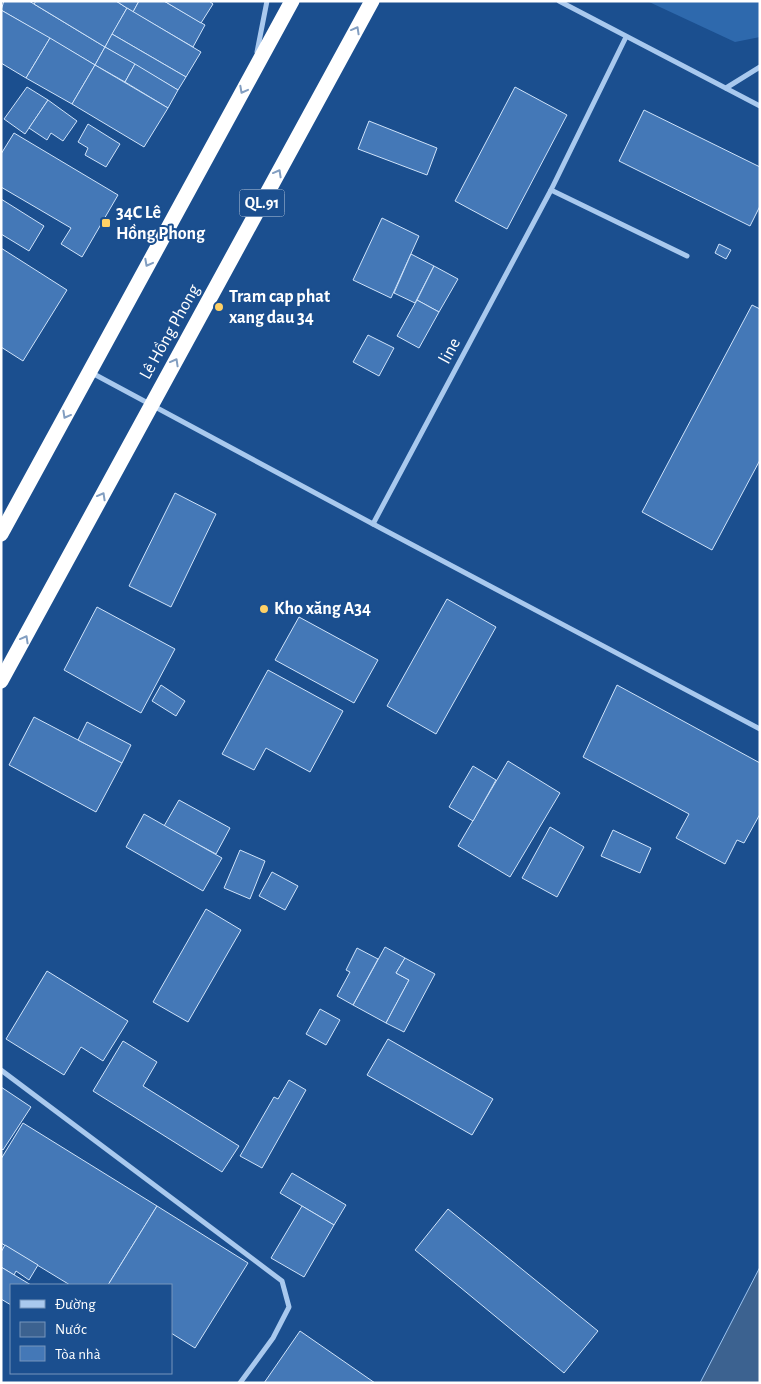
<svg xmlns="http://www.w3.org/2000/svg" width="761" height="1384" font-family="'Alegreya Sans',sans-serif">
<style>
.green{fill:#2e69ad}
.water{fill:#3c6290;stroke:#9cc4f0}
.building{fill:#4478b7;stroke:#cfe3fa}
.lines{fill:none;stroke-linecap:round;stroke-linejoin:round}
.street{stroke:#a9c9ee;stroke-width:5}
.highway{stroke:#fff;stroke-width:15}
.oneway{stroke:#829ec1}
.poi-dot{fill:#ffd166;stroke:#1b4f8f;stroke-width:2}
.labels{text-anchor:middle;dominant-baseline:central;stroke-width:4;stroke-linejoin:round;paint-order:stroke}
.shield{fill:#1b4f8f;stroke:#bbcadd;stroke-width:1}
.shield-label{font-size:16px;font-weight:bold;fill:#fff}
.poi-label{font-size:18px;font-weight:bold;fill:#fff;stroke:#1b4f8f;text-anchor:start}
.street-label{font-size:18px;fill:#fff;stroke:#1b4f8f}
</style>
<rect width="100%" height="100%" fill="#1b4f8f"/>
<polygon class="green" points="647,1 760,1 760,37 735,42"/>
<polygon class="water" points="760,1267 760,1383 700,1383"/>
<g class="building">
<polygon points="4,1 29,1 105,47 95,65 1,10"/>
<polygon points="36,1 116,1 127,8 105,47 34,4"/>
<polygon points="116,1 139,1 133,12"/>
<polygon points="139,1 164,1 205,25 193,47 133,12"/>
<polygon points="164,1 209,1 213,4 201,23"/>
<polygon points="127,8 201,52 186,77 112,34"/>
<polygon points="1,10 50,38 26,78 1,63"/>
<polygon points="112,34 186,77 178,90 105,47"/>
<polygon points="50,38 95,65 72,104 26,78"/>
<polygon points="105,47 135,64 125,82 95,65"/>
<polygon points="135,64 178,90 168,108 125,82"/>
<polygon points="95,65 168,108 144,147 72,104"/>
<polygon points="27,87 48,100 25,134 4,119"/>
<polygon points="515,87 567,115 507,229 455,201"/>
<polygon points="48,100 77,121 63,141 51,133 47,140 29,128"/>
<polygon points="644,110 760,167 760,206 750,226 619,161"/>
<polygon points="369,121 437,148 427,175 358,149"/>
<polygon points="88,124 120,144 106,167 85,155 88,148 78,142"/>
<polygon points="14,133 118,195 82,257 61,244 71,228 1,187 1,154"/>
<polygon points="1,199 44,226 29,251 1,234"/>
<polygon points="382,218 419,236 391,298 353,280"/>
<polygon points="719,244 731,250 726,259 715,253"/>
<polygon points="1,248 67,290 23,361 1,347"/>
<polygon points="411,254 434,266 415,303 394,293"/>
<polygon points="434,266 458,279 439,312 417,300"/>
<polygon points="417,300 439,312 419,348 397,336"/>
<polygon points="752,305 760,309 760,460 712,550 642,512"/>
<polygon points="368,335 394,348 379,376 353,362"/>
<polygon points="175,493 216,514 171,607 129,586"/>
<polygon points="447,599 496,627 436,734 387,706"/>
<polygon points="97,607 175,649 141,713 64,670"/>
<polygon points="299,617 378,660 354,703 275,660"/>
<polygon points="268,670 343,711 310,772 266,748 254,770 222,754"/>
<polygon points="161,685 185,701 176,716 152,701"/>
<polygon points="617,685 760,763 760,814 744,843 737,840 725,864 676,838 689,814 583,757"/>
<polygon points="34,717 122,763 96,812 9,765"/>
<polygon points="87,722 131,745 122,763 78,740"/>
<polygon points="508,761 560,793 510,877 458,846"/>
<polygon points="473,766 496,780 473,821 449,807"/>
<polygon points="179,800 230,828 216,854 164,826"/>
<polygon points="144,814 222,858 203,891 126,847"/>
<polygon points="550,827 584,847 557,897 522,878"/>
<polygon points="613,830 651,848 640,873 601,856"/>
<polygon points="240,850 265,861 250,899 224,888"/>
<polygon points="272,872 298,886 285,910 259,896"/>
<polygon points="206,909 241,930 188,1022 153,1002"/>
<polygon points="385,947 405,958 396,973 409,980 386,1023 353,1005"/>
<polygon points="357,948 378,959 353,1005 337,996 350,972 346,970"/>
<polygon points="405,958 435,974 404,1032 386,1023 409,980 396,973"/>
<polygon points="47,971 128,1021 103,1061 81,1047 64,1075 6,1039"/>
<polygon points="320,1009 340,1020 326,1045 306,1034"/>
<polygon points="388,1039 493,1099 472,1135 367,1075"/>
<polygon points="123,1041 157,1062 143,1086 239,1146 222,1172 93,1091"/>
<polygon points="289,1080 306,1090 262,1168 240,1156 274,1097 278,1099"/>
<polygon points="1,1087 31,1107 3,1150 1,1148"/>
<polygon points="23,1123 157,1206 108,1285 70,1285 1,1243 1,1159"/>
<polygon points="292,1173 346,1205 334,1225 280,1193"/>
<polygon points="157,1206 248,1263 195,1348 171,1333 171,1285 108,1285"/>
<polygon points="302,1206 334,1225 304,1277 271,1258"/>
<polygon points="448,1209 598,1331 564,1373 415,1250"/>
<polygon points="5,1245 38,1265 29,1280 16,1271 14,1275 1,1267 1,1252"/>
<polygon points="1,1267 31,1285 11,1285 11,1305 1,1299"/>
<polygon points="300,1331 375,1383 264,1383"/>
</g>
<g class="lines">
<g class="street">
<polyline points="559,1 760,106"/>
<polyline points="626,37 551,190 687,256"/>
<polyline points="257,52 267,1"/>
<polyline points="726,88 760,67"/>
<polyline points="92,373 373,524 760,729"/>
<polyline points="373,524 551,190"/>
<polyline points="1,1070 282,1281 289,1307 273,1338 240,1383"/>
</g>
<g class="highway">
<polyline points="1,534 292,1"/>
<polyline points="1,681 372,1"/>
</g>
</g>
<defs><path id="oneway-chevron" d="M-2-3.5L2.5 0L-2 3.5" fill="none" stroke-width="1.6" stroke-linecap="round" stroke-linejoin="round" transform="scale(1.25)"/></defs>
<g class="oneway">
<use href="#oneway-chevron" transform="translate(356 30) rotate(-61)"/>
<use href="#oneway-chevron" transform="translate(243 90) rotate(118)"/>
<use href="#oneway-chevron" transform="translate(278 173) rotate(-61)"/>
<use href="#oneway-chevron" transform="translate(148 263) rotate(118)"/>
<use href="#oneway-chevron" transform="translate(175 362) rotate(-61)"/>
<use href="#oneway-chevron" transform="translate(66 415) rotate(119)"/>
<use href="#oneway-chevron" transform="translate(102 496) rotate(-61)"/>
<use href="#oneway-chevron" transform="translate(25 639) rotate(-61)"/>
</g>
<g class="poi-dot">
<rect x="101" y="218" width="10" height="10" rx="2.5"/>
<circle cx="219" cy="307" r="5"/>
<circle cx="264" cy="609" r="5"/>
</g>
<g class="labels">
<rect class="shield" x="239.5" y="189.5" width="45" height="27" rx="4"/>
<g class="shield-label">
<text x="262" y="203">QL.91</text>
</g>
<g class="poi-label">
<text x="116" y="213">34C Lê<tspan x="116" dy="21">Hồng Phong</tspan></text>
<text x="229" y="297">Tram cap phat<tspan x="229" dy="21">xang dau 34</tspan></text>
<text x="274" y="609">Kho xăng A34</text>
</g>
<g class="street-label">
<text transform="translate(170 332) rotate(-61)">Lê Hồng Phong</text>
<text transform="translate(450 351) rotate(-62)">line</text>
</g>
</g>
<rect width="761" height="1384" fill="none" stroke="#ffffff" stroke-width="5"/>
<rect x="10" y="1284" width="162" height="90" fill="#1b4f8f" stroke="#7695bc"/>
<rect x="20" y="1300" width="25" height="8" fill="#a9c9ee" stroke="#7695bc"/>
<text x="55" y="1309" font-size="15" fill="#ffffff">Đường</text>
<rect x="20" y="1322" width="25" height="15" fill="#3c6290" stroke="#7695bc"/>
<text x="55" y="1334" font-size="15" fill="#ffffff">Nước</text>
<rect x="20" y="1346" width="25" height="15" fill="#4478b7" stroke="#7695bc"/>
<text x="55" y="1359" font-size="15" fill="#ffffff">Tòa nhà</text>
</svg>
